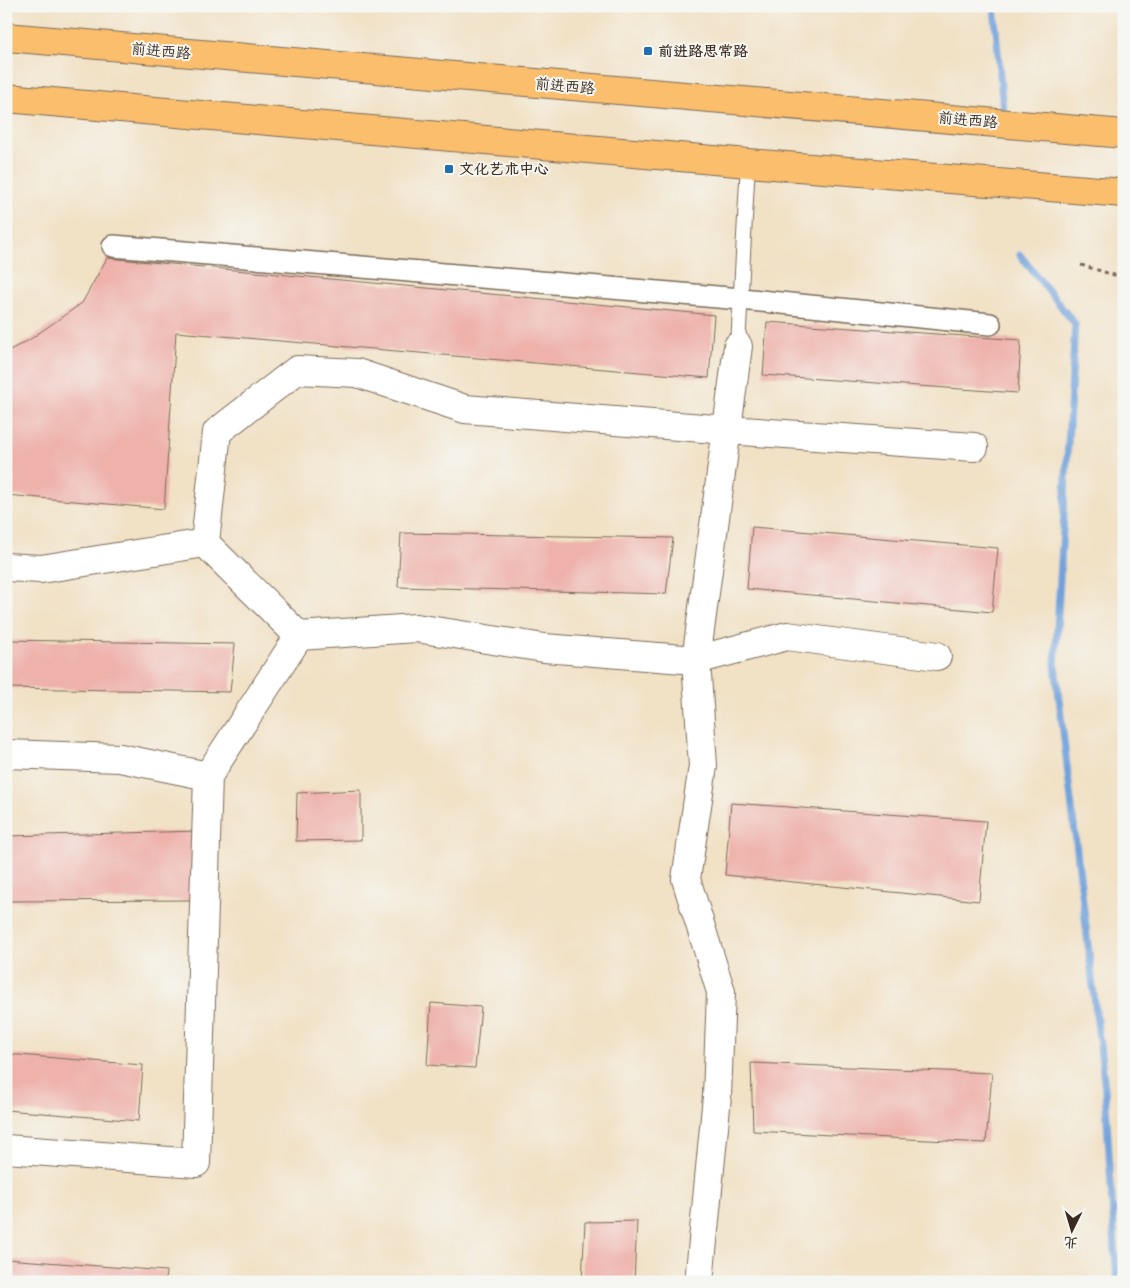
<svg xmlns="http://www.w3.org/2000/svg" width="1130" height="1288" font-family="'Comic Neue','LXGW WenKai TC',sans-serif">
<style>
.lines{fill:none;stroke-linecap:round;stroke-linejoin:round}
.stream{stroke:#71a2db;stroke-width:7}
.building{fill:#eeb2ab}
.service-casing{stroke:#7b6a58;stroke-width:16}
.pedestrian-casing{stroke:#7b6a58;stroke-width:24}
.minor-casing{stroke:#7b6a58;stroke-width:30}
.primary-casing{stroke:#7b6a58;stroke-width:30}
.path{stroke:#7b6a58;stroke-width:3;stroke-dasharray:4 4;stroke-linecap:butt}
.service{stroke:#fff;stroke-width:14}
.pedestrian{stroke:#fff;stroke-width:21}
.minor{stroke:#fff;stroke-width:28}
.primary{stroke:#fabe6d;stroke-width:28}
.poi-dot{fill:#1f6fb2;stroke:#f6f6f2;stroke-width:2}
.labels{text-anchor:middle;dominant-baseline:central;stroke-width:4;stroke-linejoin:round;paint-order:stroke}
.street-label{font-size:15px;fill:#3b2a1e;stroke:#f6f6f2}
.poi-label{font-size:15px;font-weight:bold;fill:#3b2a1e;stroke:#f6f6f2;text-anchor:start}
</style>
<rect width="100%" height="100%" fill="#f6f6f2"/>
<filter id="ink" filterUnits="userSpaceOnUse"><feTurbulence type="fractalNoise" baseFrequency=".02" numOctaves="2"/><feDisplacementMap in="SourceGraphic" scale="10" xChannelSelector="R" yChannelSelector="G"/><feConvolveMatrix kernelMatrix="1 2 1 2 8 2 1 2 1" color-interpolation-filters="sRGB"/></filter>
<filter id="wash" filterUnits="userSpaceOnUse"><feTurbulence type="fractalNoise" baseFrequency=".0096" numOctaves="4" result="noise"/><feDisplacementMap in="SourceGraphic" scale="20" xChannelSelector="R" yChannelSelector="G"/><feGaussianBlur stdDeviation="1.12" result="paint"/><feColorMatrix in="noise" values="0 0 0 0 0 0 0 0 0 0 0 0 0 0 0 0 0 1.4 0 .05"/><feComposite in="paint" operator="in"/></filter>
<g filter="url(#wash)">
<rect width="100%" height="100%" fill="#f1e1c5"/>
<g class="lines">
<g class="stream">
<polyline points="994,6 1003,110"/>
<polyline points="1020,255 1075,324 1055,664 1105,1089 1117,1282"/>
</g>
</g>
<g id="blocks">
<g class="building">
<polygon points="107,258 714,315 709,378 176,332 164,509 6,495 6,352 29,340 82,303"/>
<polygon points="767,322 1021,340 1018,393 763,375"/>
<polygon points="752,527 998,548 992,612 747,589"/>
<polygon points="401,533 673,538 666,594 398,587"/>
<polygon points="6,640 235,644 230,692 6,688"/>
<polygon points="361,790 361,840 296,841 297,793"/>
<polygon points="731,803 986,821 979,901 725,875"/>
<polygon points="200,831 193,900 6,901 6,836"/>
<polygon points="431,1003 481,1007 475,1068 427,1065"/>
<polygon points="6,1054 143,1065 139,1121 6,1110"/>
<polygon points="751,1063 992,1073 986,1143 753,1131"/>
<polygon points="637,1221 634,1282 582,1282 585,1222"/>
<polygon points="6,1259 166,1271 165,1282 6,1282"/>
</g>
</g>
</g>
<g filter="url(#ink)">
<use href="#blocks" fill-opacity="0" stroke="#7b6a58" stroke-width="1"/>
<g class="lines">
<defs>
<polyline id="service" points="738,346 748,163"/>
<polyline id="pedestrian" points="113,246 741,299 990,324"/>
<g id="minor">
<polyline points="6,567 41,569 205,543"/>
<polyline points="299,636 416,628 544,648 696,660 787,636 937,656"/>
<polyline points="6,754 120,758 208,776"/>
<polyline points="6,1149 196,1163 208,776 299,636 205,543 217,432 297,370 357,373 465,409 728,430 974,447"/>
<polyline points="699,1282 717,1096 721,992 686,879 703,766 696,660 738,346"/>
</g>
<g id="primary">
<polyline points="6,37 1124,134"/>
<polyline points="6,98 748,163 1124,193"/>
</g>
</defs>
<use href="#service" class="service-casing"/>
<use href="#pedestrian" class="pedestrian-casing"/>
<use href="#minor" class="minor-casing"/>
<use href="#primary" class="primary-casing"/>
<g class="path">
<polyline points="1081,265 1124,278"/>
<polyline points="1124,629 1121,648 1124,704"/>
</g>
<use href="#service" class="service"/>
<use href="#pedestrian" class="pedestrian"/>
<use href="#minor" class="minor"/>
<use href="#primary" class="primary"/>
</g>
</g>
<g class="poi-dot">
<rect x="643" y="46" width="10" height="10" rx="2.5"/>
<rect x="444" y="164" width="10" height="10" rx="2.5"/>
</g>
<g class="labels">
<g class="street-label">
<text transform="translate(161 51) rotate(5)">前进西路</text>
<text transform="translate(565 86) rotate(5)">前进西路</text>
<text transform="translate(968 120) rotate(5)">前进西路</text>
</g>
<g class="poi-label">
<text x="658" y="51">前进路思常路</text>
<text x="459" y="169">文化艺术中心</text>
</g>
</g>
<rect width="1130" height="1288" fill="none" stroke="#f6f6f2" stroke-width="25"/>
<g transform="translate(1072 1230) rotate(185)" stroke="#f6f6f2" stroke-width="4" paint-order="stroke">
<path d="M0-4L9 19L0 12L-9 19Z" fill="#3b2a1e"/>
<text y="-8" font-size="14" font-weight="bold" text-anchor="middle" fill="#3b2a1e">北</text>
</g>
</svg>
